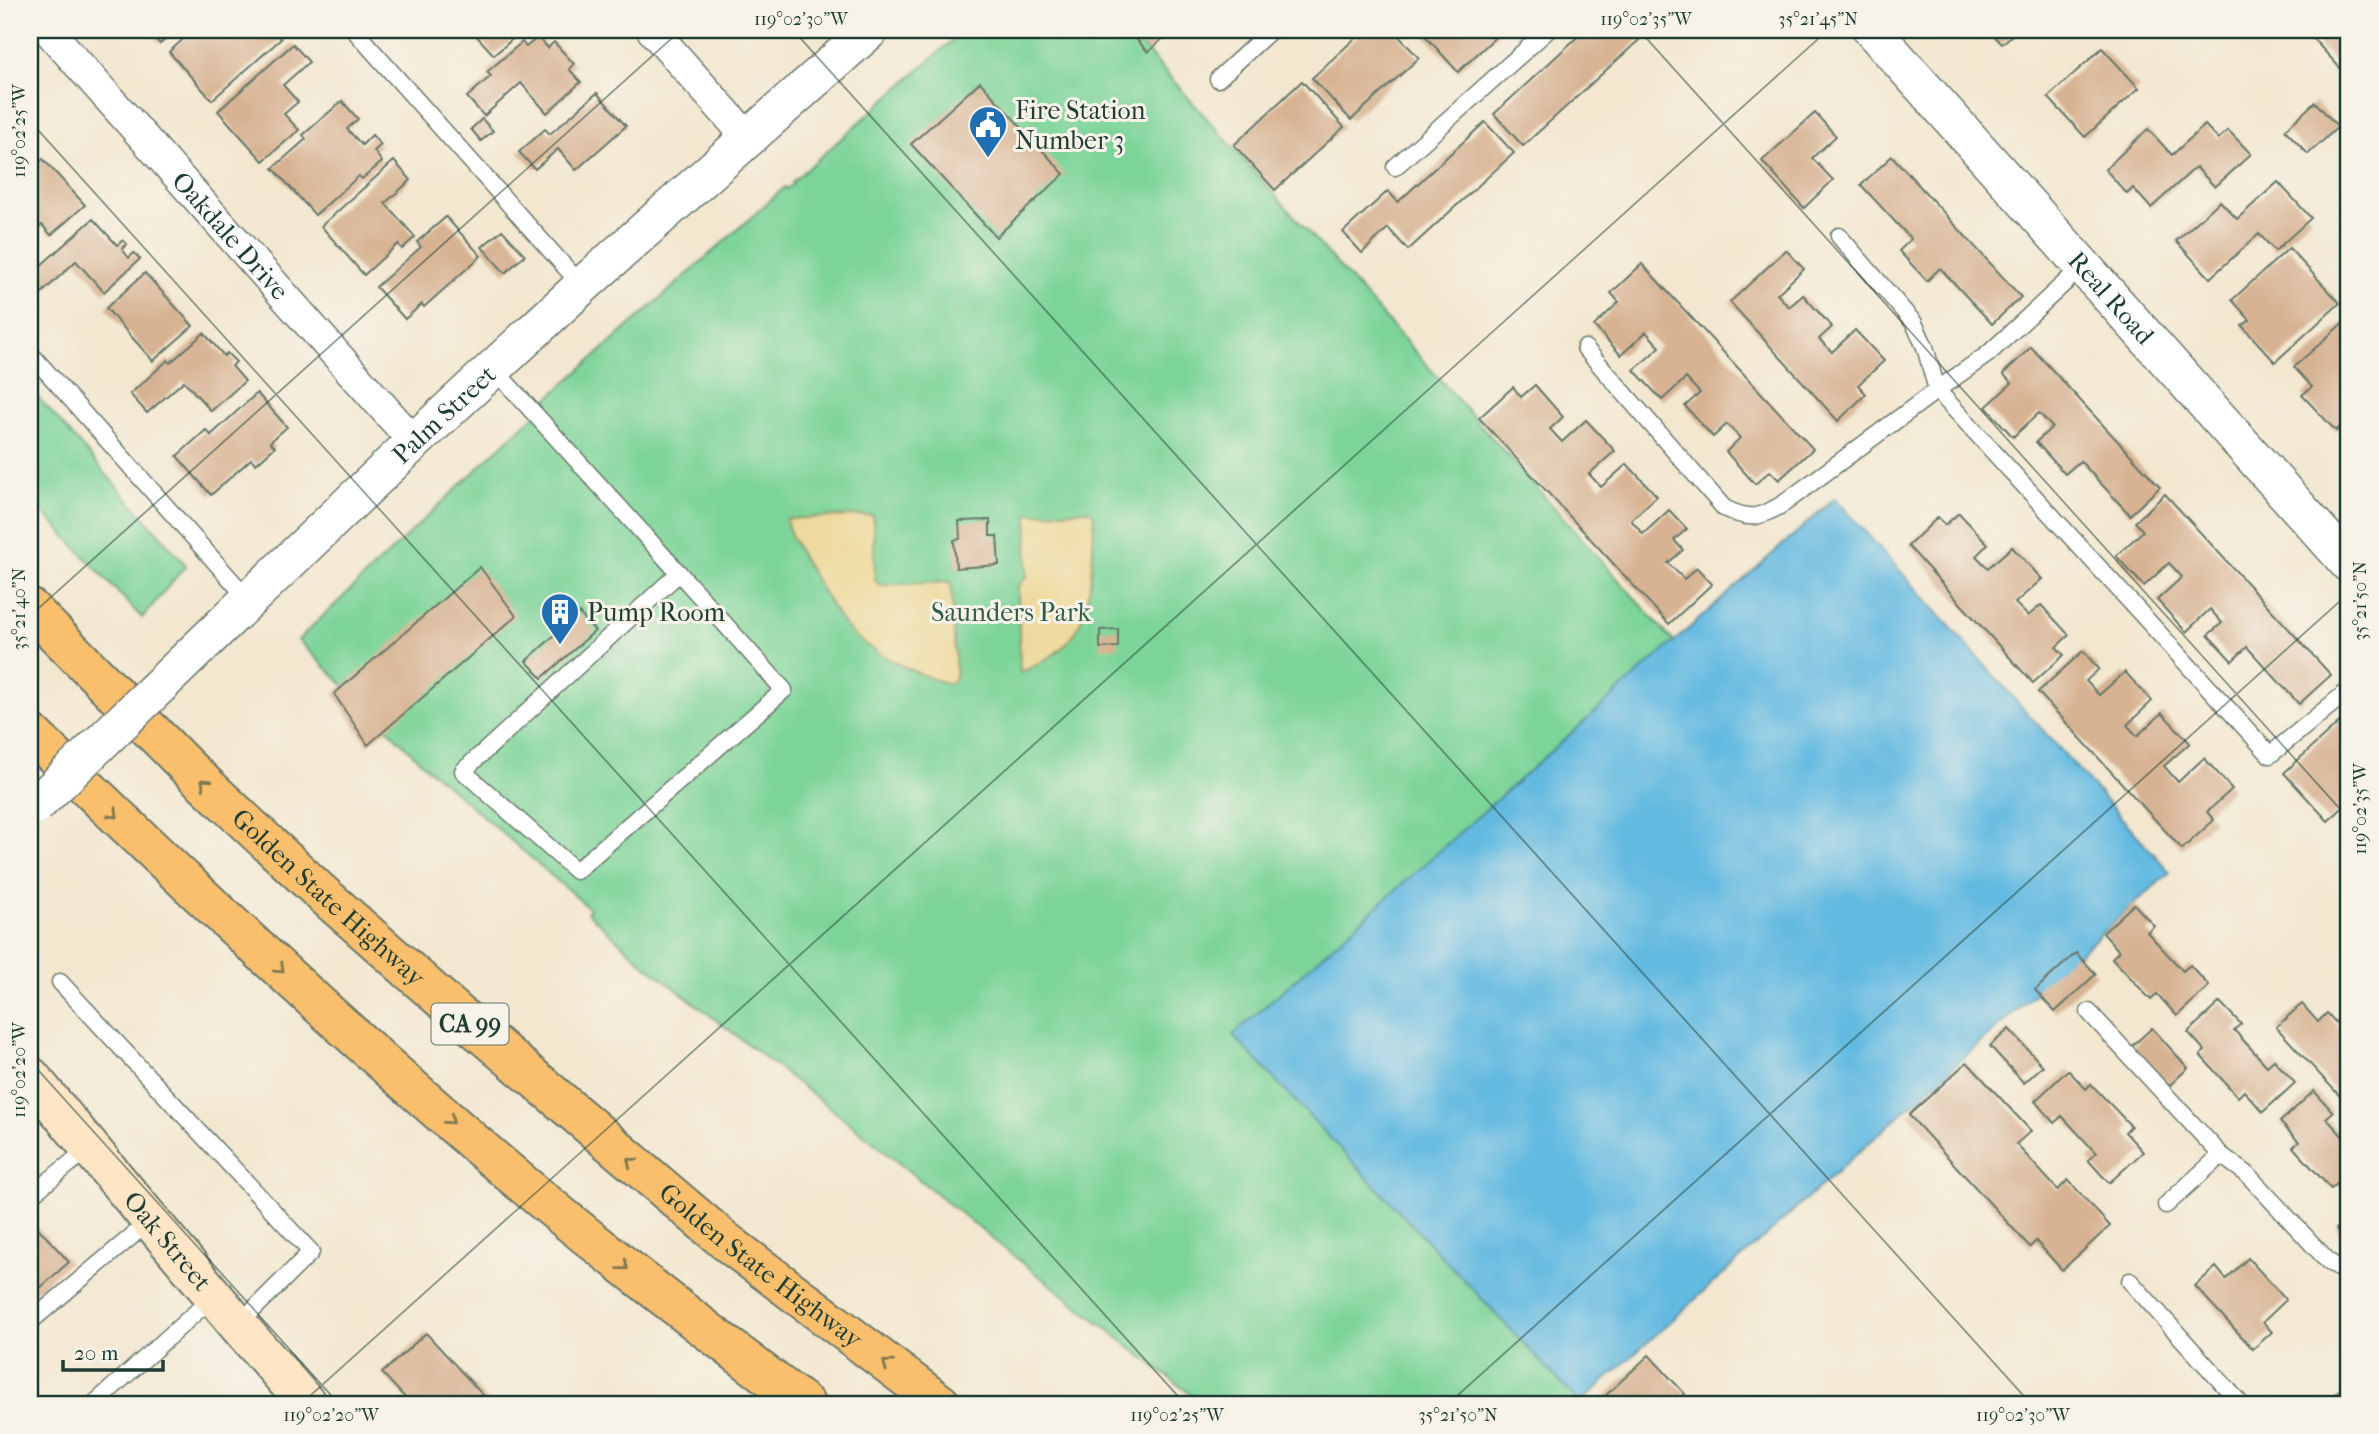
<svg xmlns="http://www.w3.org/2000/svg" width="2379" height="1434" font-family="'IM FELL French Canon',serif">
<style>
.green{fill:#7dd499;stroke:#4e8866;stroke-width:2}
.sand{fill:#eeda9e;stroke:#868c69;stroke-width:2}
.water{fill:#64bae1;stroke:#427c8a;stroke-width:2}
.building{fill:#d7b393}
.lines{fill:none;stroke-linecap:round;stroke-linejoin:round}
.service-casing{stroke:#69786b;stroke-width:19}
.minor-casing{stroke:#69786b;stroke-width:33}
.tertiary-casing{stroke:#69786b;stroke-width:40}
.secondary-casing{stroke:#69786b;stroke-width:42}
.motorway-casing{stroke:#69786b;stroke-width:42}
.service{stroke:#fff;stroke-width:16}
.minor{stroke:#fff;stroke-width:30}
.tertiary{stroke:#fff;stroke-width:37}
.secondary{stroke:#fde5c5;stroke-width:38}
.motorway{stroke:#f9bf6d;stroke-width:38}
.tertiary-bridge-casing{stroke:#69786b;stroke-width:40;stroke-linecap:butt}
.tertiary-bridge{stroke:#fff;stroke-width:37}
.oneway{stroke:#81784e}
.ticks{fill:none;stroke:#1f3d34;stroke-width:2;stroke-opacity:0.45}
.labels{text-anchor:middle;dominant-baseline:central;stroke-width:6;stroke-linejoin:round;paint-order:stroke}
.shield{fill:#f7f3e8;stroke:#60746a;stroke-width:2}
.shield-label{font-size:24px;font-weight:bold;fill:#1f3d34}
.poi-label{font-size:26px;fill:#1f3d34;stroke:#f7f3e8;text-anchor:start}
.street-label{font-size:26px;fill:#1f3d34;stroke:#f7f3e8}
.park-label{font-size:26px;fill:#325b48;stroke:#f7f3e8}
.neatline{fill:none;stroke:#1f3d34;stroke-width:2.5}
.ticks-label{font-size:18px;text-anchor:middle;fill:#1f3d34}
</style>
<rect width="100%" height="100%" fill="#f7f3e8"/>
<filter id="ink" filterUnits="userSpaceOnUse"><feTurbulence type="fractalNoise" baseFrequency=".0143" numOctaves="2"/><feDisplacementMap in="SourceGraphic" scale="14" xChannelSelector="R" yChannelSelector="G"/><feConvolveMatrix kernelMatrix="1 2 1 2 8 2 1 2 1" color-interpolation-filters="sRGB"/></filter>
<filter id="wash" filterUnits="userSpaceOnUse"><feTurbulence type="fractalNoise" baseFrequency=".00686" numOctaves="4" result="noise"/><feDisplacementMap in="SourceGraphic" scale="28" xChannelSelector="R" yChannelSelector="G"/><feGaussianBlur stdDeviation="1.57" result="paint"/><feColorMatrix in="noise" values="0 0 0 0 0 0 0 0 0 0 0 0 0 0 0 0 0 1.4 0 .05"/><feComposite in="paint" operator="in"/></filter>
<g filter="url(#wash)">
<rect width="100%" height="100%" fill="#f3e7d0"/>
<g class="green">
<polygon points="964,30 1128,30 1675,643 1233,1035 1581,1404 1203,1404 996,1242 857,1129 644,964 587,912 590,909 426,767 298,640 498,449 545,406 543,403 785,187 787,189 793,184 792,182"/>
<polygon points="30,388 186,565 142,618 30,498"/>
</g>
<g class="sand">
<path d="M1088,510l6,4c-1,37 0,103 -28,130 -13,13 -30,21 -46,29l-2,-86 9,-11 1,-62z"/>
<path d="M873,515l2,65 4,5 72,-3 5,92 -3,7 -3,3c-32,-8 -87,-34 -107,-61 -11,-14 -19,-30 -29,-46 -10,-17 -24,-38 -28,-58z"/>
</g>
<polygon class="water" points="1835,498 2170,872 1580,1403 1233,1035"/>
<g id="blocks">
<g class="building">
<polygon points="148,30 176,30 160,44"/>
<polygon points="193,30 273,30 281,39 212,100 169,52"/>
<polygon points="471,30 523,30 494,55"/>
<polygon points="1128,30 1172,30 1148,52"/>
<polygon points="1364,30 1393,30 1419,58 1351,120 1312,78"/>
<polygon points="1420,30 1503,30 1458,72"/>
<polygon points="1585,30 1650,30 1523,146 1494,114"/>
<polygon points="1988,30 2018,30 2002,44"/>
<polygon points="2311,30 2349,30 2349,60 2340,68 2308,33"/>
<polygon points="538,37 548,48 554,42 574,64 569,69 581,82 547,113 521,83 484,116 467,97 491,76 487,72 522,42 526,47"/>
<polygon points="293,44 309,62 283,85 298,102 284,114 299,130 263,161 218,111"/>
<polygon points="2102,48 2139,88 2085,137 2048,97"/>
<polygon points="1302,81 1344,127 1275,190 1234,145"/>
<polygon points="980,82 1064,174 996,237 911,144"/>
<polygon points="597,93 626,126 576,170 558,149 535,169 519,152 545,129 550,134"/>
<polygon points="342,101 358,119 347,129 362,145 372,135 381,145 374,151 382,162 362,179 359,176 315,215 273,168 306,139 303,135"/>
<polygon points="2315,102 2338,127 2308,154 2285,130"/>
<polygon points="1815,113 1836,136 1812,158 1833,180 1804,208 1762,161"/>
<polygon points="482,119 493,131 481,141 471,129"/>
<polygon points="1485,122 1514,153 1408,250 1388,228 1362,253 1343,232 1388,191 1398,202"/>
<polygon points="2205,125 2218,139 2228,130 2251,154 2215,187 2196,167 2151,208 2133,188 2127,194 2105,169 2148,129 2172,155"/>
<polygon points="30,139 38,149 30,157"/>
<polygon points="1892,156 2021,297 1992,324 1940,268 1927,281 1899,251 1911,239 1861,185"/>
<polygon points="43,159 85,205 51,235 42,225 30,235 30,171"/>
<polygon points="394,161 411,180 385,203 415,237 402,249 398,244 364,275 321,226"/>
<polygon points="2278,182 2311,218 2275,251 2259,234 2210,278 2176,241 2220,201 2237,219"/>
<polygon points="446,217 481,256 424,307 422,304 405,319 376,287 421,247 417,242"/>
<polygon points="93,219 117,245 123,240 127,244 122,249 129,258 134,253 140,259 104,292 76,261 30,304 30,275"/>
<polygon points="502,230 525,255 505,273 482,247"/>
<polygon points="2289,248 2340,303 2275,362 2242,326 2250,320 2232,300"/>
<polygon points="1786,250 1804,269 1777,294 1789,307 1803,295 1832,327 1819,339 1832,352 1855,330 1884,361 1858,385 1866,394 1838,421 1730,302"/>
<polygon points="1642,264 1813,449 1779,480 1770,471 1755,484 1726,452 1740,438 1727,424 1713,437 1685,406 1700,393 1686,378 1662,400 1634,370 1660,347 1646,332 1621,355 1594,326 1619,302 1611,293"/>
<polygon points="145,273 193,326 153,361 106,308"/>
<polygon points="2346,320 2349,324 2349,418 2336,431 2302,395 2312,387 2294,367"/>
<polygon points="204,333 224,356 227,353 236,362 232,366 245,381 211,411 184,381 147,413 130,394 168,360 170,363"/>
<polygon points="2031,347 2160,487 2130,515 2080,461 2065,474 2036,442 2052,427 2039,413 2013,437 1986,407 2012,383 2003,374"/>
<polygon points="1535,385 1563,417 1550,429 1562,442 1586,420 1615,451 1589,474 1601,487 1627,464 1657,496 1631,520 1643,534 1669,510 1687,529 1674,540 1683,550 1668,563 1684,579 1697,568 1712,584 1669,624 1479,418 1513,387 1521,397"/>
<polygon points="257,393 287,427 270,442 275,447 256,464 251,459 211,495 177,456 206,430 211,435"/>
<polygon points="2165,494 2331,675 2299,704 2247,647 2232,661 2208,635 2222,623 2210,609 2186,632 2157,600 2182,577 2169,563 2144,586 2116,556 2143,531 2135,522"/>
<polygon points="1959,513 1988,544 1976,556 1988,568 2012,547 2042,579 2015,603 2028,616 2041,605 2069,635 2056,647 2064,655 2033,683 1908,546 1938,517 1945,525"/>
<polygon points="990,520 990,536 997,536 999,565 956,568 954,540 960,539 959,521"/>
<polygon points="480,567 516,616 368,745 334,694"/>
<polygon points="579,613 595,631 542,678 526,661"/>
<polygon points="1118,629 1118,647 1100,648 1100,630"/>
<polygon points="2083,651 2099,669 2086,681 2099,695 2125,672 2152,701 2127,725 2137,736 2162,713 2190,743 2164,766 2178,782 2204,758 2232,789 2207,812 2214,820 2182,849 2038,692"/>
<polygon points="2349,713 2349,802 2328,821 2284,773"/>
<polygon points="2134,904 2154,926 2147,932 2183,971 2190,965 2209,986 2177,1016 2157,994 2151,1000 2112,958 2119,951 2103,933"/>
<polygon points="2076,953 2096,974 2055,1012 2035,990"/>
<polygon points="2220,1002 2241,1024 2234,1030 2267,1066 2274,1060 2295,1083 2263,1112 2244,1091 2238,1097 2200,1055 2205,1051 2188,1032"/>
<polygon points="2302,1004 2318,1022 2327,1013 2349,1037 2349,1106 2276,1027"/>
<polygon points="2152,1028 2188,1068 2168,1087 2131,1047"/>
<polygon points="2009,1029 2043,1066 2024,1083 1990,1046"/>
<polygon points="1967,1062 2031,1131 2016,1144 2058,1190 2068,1180 2110,1226 2062,1270 2036,1241 2030,1247 1909,1115"/>
<polygon points="2068,1070 2086,1089 2091,1084 2131,1126 2125,1132 2143,1152 2109,1183 2088,1160 2096,1153 2062,1116 2054,1123 2035,1101"/>
<polygon points="2314,1091 2333,1112 2326,1118 2349,1143 2349,1196 2338,1183 2331,1189 2293,1147 2299,1142 2280,1122"/>
<polygon points="2349,1217 2349,1244 2336,1229"/>
<polygon points="30,1219 69,1262 30,1297"/>
<polygon points="2248,1258 2286,1300 2263,1322 2272,1332 2253,1349 2195,1286 2216,1267 2226,1279"/>
<polygon points="426,1333 491,1404 411,1404 382,1373"/>
<polygon points="1649,1355 1685,1394 1674,1404 1609,1404 1603,1398"/>
</g>
</g>
</g>
<g filter="url(#ink)">
<use href="#blocks" fill-opacity="0" stroke="#69786b" stroke-width="2"/>
<g class="lines">
<defs>
<g id="service">
<polyline points="354,30 582,286"/>
<polyline points="1218,79 1271,30"/>
<polyline points="1395,167 1548,30"/>
<polyline points="1839,236 1914,323 1925,347 1937,390 1988,354 2083,266"/>
<path d="M1585,348l139,160c26,13 35,10 59,-4l154,-114 333,365 79,-65"/>
<polyline points="30,353 248,599"/>
<polyline points="494,369 679,573"/>
<polygon points="679,573 784,690 576,871 463,771"/>
<polyline points="60,982 311,1252 238,1325"/>
<polyline points="2089,1012 2221,1155 2247,1174 2329,1262 2349,1275"/>
<polyline points="30,1196 89,1148"/>
<polyline points="2166,1205 2221,1155"/>
<polyline points="2130,1281 2241,1404"/>
<polyline points="30,1322 151,1220"/>
<polyline points="94,1404 214,1296"/>
</g>
<g id="minor">
<path id="s1" d="M48,30l366,412"/>
<polyline points="652,30 748,138"/>
<polyline points="2347,1404 2349,1402"/>
</g>
<g id="tertiary">
<path id="s2" d="M1872,30l477,534"/>
<path id="s3" d="M236,612l178,-170 168,-156 288,-256"/>
</g>
<g id="secondary">
<path id="s4" d="M30,1076l208,249 69,79"/>
</g>
<g id="motorway">
<path id="s5" d="M30,608l158,160 130,122 138,122 268,228 217,164"/>
<path d="M30,732c154,150 311,297 475,437 97,82 198,159 300,235"/>
</g>
</defs>
<use href="#service" class="service-casing"/>
<use href="#minor" class="minor-casing"/>
<use href="#tertiary" class="tertiary-casing"/>
<use href="#secondary" class="secondary-casing"/>
<use href="#motorway" class="motorway-casing"/>
<use href="#service" class="service"/>
<use href="#minor" class="minor"/>
<use href="#tertiary" class="tertiary"/>
<use href="#secondary" class="secondary"/>
<use href="#motorway" class="motorway"/>
<defs>
<polyline id="tertiary-bridge" points="36,805 236,612"/>
</defs>
<use href="#tertiary-bridge" class="tertiary-bridge-casing"/>
<use href="#tertiary-bridge" class="tertiary-bridge"/>
</g>
<defs><path id="oneway-chevron" d="M-2-3.5L2.5 0L-2 3.5" fill="none" stroke-width="1.6" stroke-linecap="round" stroke-linejoin="round" transform="scale(1.75)"/></defs>
<g class="oneway">
<use href="#oneway-chevron" transform="translate(205 783) rotate(-137)"/>
<use href="#oneway-chevron" transform="translate(114 814) rotate(44)"/>
<use href="#oneway-chevron" transform="translate(280 969) rotate(42)"/>
<use href="#oneway-chevron" transform="translate(450 1120) rotate(41)"/>
<use href="#oneway-chevron" transform="translate(631 1162) rotate(-140)"/>
<use href="#oneway-chevron" transform="translate(624 1266) rotate(39)"/>
<use href="#oneway-chevron" transform="translate(887 1364) rotate(-143)"/>
</g>
</g>
<path class="ticks" d="M793,30l1238,1374M1639,30l710,789M30,121l1155,1283M30,616l651,-586M30,1061l309,343M301,1404l1527,-1374M1448,1404l901,-811"/>
<defs>
<symbol id="civic-pin" viewBox="-11 -11 22 30"><path d="M0 17L-7.5 6A9.5 9.5 0 1 1 7.5 6Z" fill="#1f6fb2" stroke="#f7f3e8"/><path d="M-.6-6.5H3V-4.5H.6V-3L4-1V1h2V6H-6V1h2V-1L-.6-3ZM-1.2 2.5V6h2.4V2.5Z" fill="#fff"/></symbol>
<symbol id="building-pin" viewBox="-11 -11 22 30"><path d="M0 17L-7.5 6A9.5 9.5 0 1 1 7.5 6Z" fill="#1f6fb2" stroke="#f7f3e8"/><path d="M-4-6H4V6H1V3H-1V6H-4ZM-2.5-4.3h1.7v1.8h-1.7ZM.8-4.3h1.7v1.8H.8ZM-2.5-1h1.7V.8h-1.7ZM.8-1h1.7V.8H.8Z" fill="#fff"/></symbol>
</defs>
<g fill-rule="evenodd">
<use href="#civic-pin" x="966" y="103" width="44" height="60"/>
<use href="#building-pin" x="538" y="590" width="44" height="60"/>
</g>
<g class="labels">
<rect class="shield" x="431.5" y="1003.5" width="77" height="41" rx="5"/>
<g class="shield-label">
<text x="470" y="1024">CA 99</text>
</g>
<g class="poi-label">
<text x="1015" y="110">Fire Station<tspan x="1015" dy="30">Number 3</tspan></text>
<text x="587" y="612">Pump Room</text>
</g>
<g class="street-label">
<text stroke="none"><textPath href="#s1" startOffset="275">Oakdale Drive</textPath></text>
<text stroke="none"><textPath href="#s2" startOffset="359">Real Road</textPath></text>
<text stroke="none"><textPath href="#s3" startOffset="287">Palm Street</textPath></text>
<text stroke="none"><textPath href="#s5" startOffset="416">Golden State Highway</textPath></text>
<text stroke="none"><textPath href="#s4" startOffset="215">Oak Street</textPath></text>
<text stroke="none"><textPath href="#s5" startOffset="984">Golden State Highway</textPath></text>
</g>
<g class="park-label">
<text x="1011" y="612">Saunders Park</text>
</g>
</g>
<rect width="2379" height="1434" fill="none" stroke="#f7f3e8" stroke-width="77"/>
<path d="M63 1360v10h100v-10" fill="none" stroke="#1f3d34" stroke-width="3.5"/>
<text x="74" y="1360" font-size="21" fill="#1f3d34" stroke="#f7f3e8" stroke-width="5" paint-order="stroke">20 m</text>
<rect x="38" y="38" width="2302" height="1358" class="neatline"/>
<g class="ticks-label">
<text x="801" y="25">119°02'30"W</text>
<text x="1646" y="25">119°02'35"W</text>
<text x="1818" y="25">35°21'45"N</text>
<text transform="translate(19 131) rotate(-90)" y="6">119°02'25"W</text>
<text transform="translate(2360 601) rotate(-90)" y="6">35°21'50"N</text>
<text transform="translate(19 609) rotate(-90)" y="6">35°21'40"N</text>
<text transform="translate(2360 809) rotate(-90)" y="6">119°02'35"W</text>
<text transform="translate(19 1070) rotate(-90)" y="6">119°02'20"W</text>
<text x="331" y="1421">119°02'20"W</text>
<text x="1177" y="1421">119°02'25"W</text>
<text x="1458" y="1421">35°21'50"N</text>
<text x="2023" y="1421">119°02'30"W</text>
</g>
</svg>
